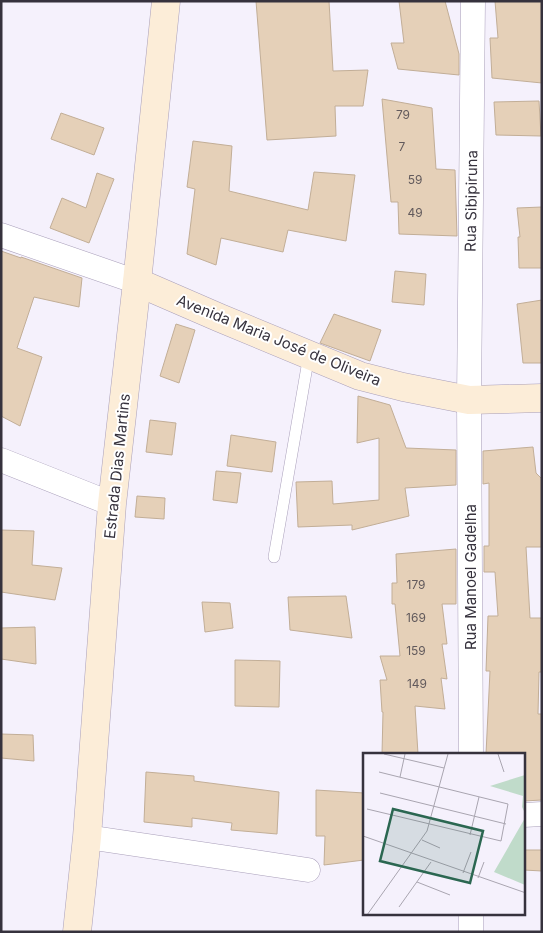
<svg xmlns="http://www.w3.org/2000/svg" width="543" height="933" font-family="Inter,sans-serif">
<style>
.building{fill:#e5d0b8;stroke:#c2ae97}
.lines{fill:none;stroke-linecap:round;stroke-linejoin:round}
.lane-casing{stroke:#a99fba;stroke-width:12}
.street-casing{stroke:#a99fba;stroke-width:25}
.secondary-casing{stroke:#a99fba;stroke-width:29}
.lane{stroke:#fff;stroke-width:11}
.street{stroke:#fff;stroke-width:24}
.secondary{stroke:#fcedd8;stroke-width:28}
.labels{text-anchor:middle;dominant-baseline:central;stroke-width:4;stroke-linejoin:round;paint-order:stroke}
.number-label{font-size:12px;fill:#625a5c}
.street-label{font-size:15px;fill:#36323d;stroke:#fff}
.inset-road{fill:none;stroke:#a9a5b0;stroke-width:1}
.view{fill:#2b6751;fill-opacity:0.15;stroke:#2b6751;stroke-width:2.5}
.inset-edge{fill:none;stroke:#36323d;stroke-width:2.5}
</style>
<rect width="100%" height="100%" fill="#f5f1fc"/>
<g class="building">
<polygon points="256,1 329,1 333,71 368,70 363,106 335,106 336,136 267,140"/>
<polygon points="399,1 445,1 459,54 459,75 398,69 391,43 404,43"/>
<polygon points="495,1 542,1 542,83 492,78 490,38 498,38"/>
<polygon points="382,99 432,108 436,169 455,170 457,236 399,234 398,202 391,202"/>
<polygon points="539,101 541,136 496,135 494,102"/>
<polygon points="61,113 104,128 94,155 51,139"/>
<polygon points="193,141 232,146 229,191 308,210 314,172 355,175 346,241 288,230 283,252 221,238 216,265 187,254 195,189 187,187"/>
<polygon points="97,173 114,179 89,243 50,228 62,198 86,208"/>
<polygon points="542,207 542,268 519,268 518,237 520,237 517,208"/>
<polygon points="1,251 21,258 21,257 82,278 79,307 34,297 17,348 42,357 20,426 1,416"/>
<polygon points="395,271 426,274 424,305 392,302"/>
<polygon points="542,300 542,363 523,363 517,304"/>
<polygon points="334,314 381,330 370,361 320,343"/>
<polygon points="176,324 195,330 179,383 160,376"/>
<polygon points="358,396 390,405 406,448 456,450 456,485 405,488 409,516 352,530 352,525 298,527 296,482 332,481 333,504 379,500 379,438 357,443"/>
<polygon points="150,420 176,423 172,455 146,452"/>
<polygon points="231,435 276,442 272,472 227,466"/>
<polygon points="533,447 536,473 542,479 542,547 526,547 530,618 542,618 542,672 539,672 538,714 542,714 542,800 524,801 524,754 486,754 490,671 486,671 488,616 498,616 495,572 484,572 484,546 489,546 489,483 483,484 483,451"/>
<polygon points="216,471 241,473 237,503 213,500"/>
<polygon points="137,496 165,498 164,519 135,517"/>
<polygon points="1,530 34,531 32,565 62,568 55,600 1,592"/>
<polygon points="456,549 456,604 442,604 447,644 442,644 447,679 441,678 445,709 415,706 418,754 382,754 383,712 382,712 380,680 387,680 380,656 400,656 395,604 392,604 392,583 397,583 396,554"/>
<polygon points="346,596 352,638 290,630 288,597"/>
<polygon points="202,602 230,603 233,628 205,632"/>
<polygon points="35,627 36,664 1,659 1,628"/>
<polygon points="235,660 280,661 279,707 235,706"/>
<polygon points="1,734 33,735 34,761 1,758"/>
<polygon points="146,772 194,776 194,781 279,792 277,834 231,830 232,823 192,818 192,827 144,822"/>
<polygon points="316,790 364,793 364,860 324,865 325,836 316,836"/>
<polygon points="524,850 542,850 542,871 524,870"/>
</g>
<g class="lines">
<defs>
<polyline id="lane" points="274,557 309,355"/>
<g id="street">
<polyline points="1,235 137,282"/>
<polyline points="1,460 112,504"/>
<polyline points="471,754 469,400 473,1"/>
<polyline points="524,815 542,814"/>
<polyline points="87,837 308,870"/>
<polyline points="471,932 471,914"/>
</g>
<g id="secondary">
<polyline points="137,282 220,318 360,376 403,387 469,400 542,398"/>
<polyline points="77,932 87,837 112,504 137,282 166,1"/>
</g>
</defs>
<use href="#lane" class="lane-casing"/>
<use href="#street" class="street-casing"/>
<use href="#secondary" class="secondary-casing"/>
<use href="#lane" class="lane"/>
<use href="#street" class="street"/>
<use href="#secondary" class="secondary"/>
</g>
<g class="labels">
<g class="number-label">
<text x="403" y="114">79</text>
<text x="402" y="146">7</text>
<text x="415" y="179">59</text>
<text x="415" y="212">49</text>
<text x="416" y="584">179</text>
<text x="416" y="617">169</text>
<text x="416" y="650">159</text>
<text x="417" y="683">149</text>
</g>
<g class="street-label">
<text transform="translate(471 201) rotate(-89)">Rua Sibipiruna</text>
<text transform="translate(279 340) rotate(22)">Avenida Maria José de Oliveira</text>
<text transform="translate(117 466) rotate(-84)">Estrada Dias Martins</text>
<text transform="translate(470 577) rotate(-90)">Rua Manoel Gadelha</text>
</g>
</g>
<g transform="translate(363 753)">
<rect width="162" height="162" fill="#f5f1fc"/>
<path d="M162,22h1l-1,38 -3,-6 1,-11 -33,-10zM162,65v67l-31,-13z" fill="#c0dbca"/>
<path class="inset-road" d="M21,1l60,14M135,1l6,18M37,24l5,-23M17,40l126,31M4,56l134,32 7,-37 -129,-32M107,82l9,-38M0,83l163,57M59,87l18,8M100,120l8,-21M115,125l6,-16M54,129l33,13M36,154l32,-45M4,162l60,-84 21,-77"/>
<path class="view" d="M30,56l90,22 -13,52 -90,-22z"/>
<rect width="162" height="162" class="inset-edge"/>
</g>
<rect width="543" height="933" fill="none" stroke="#36323d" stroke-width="5"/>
</svg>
